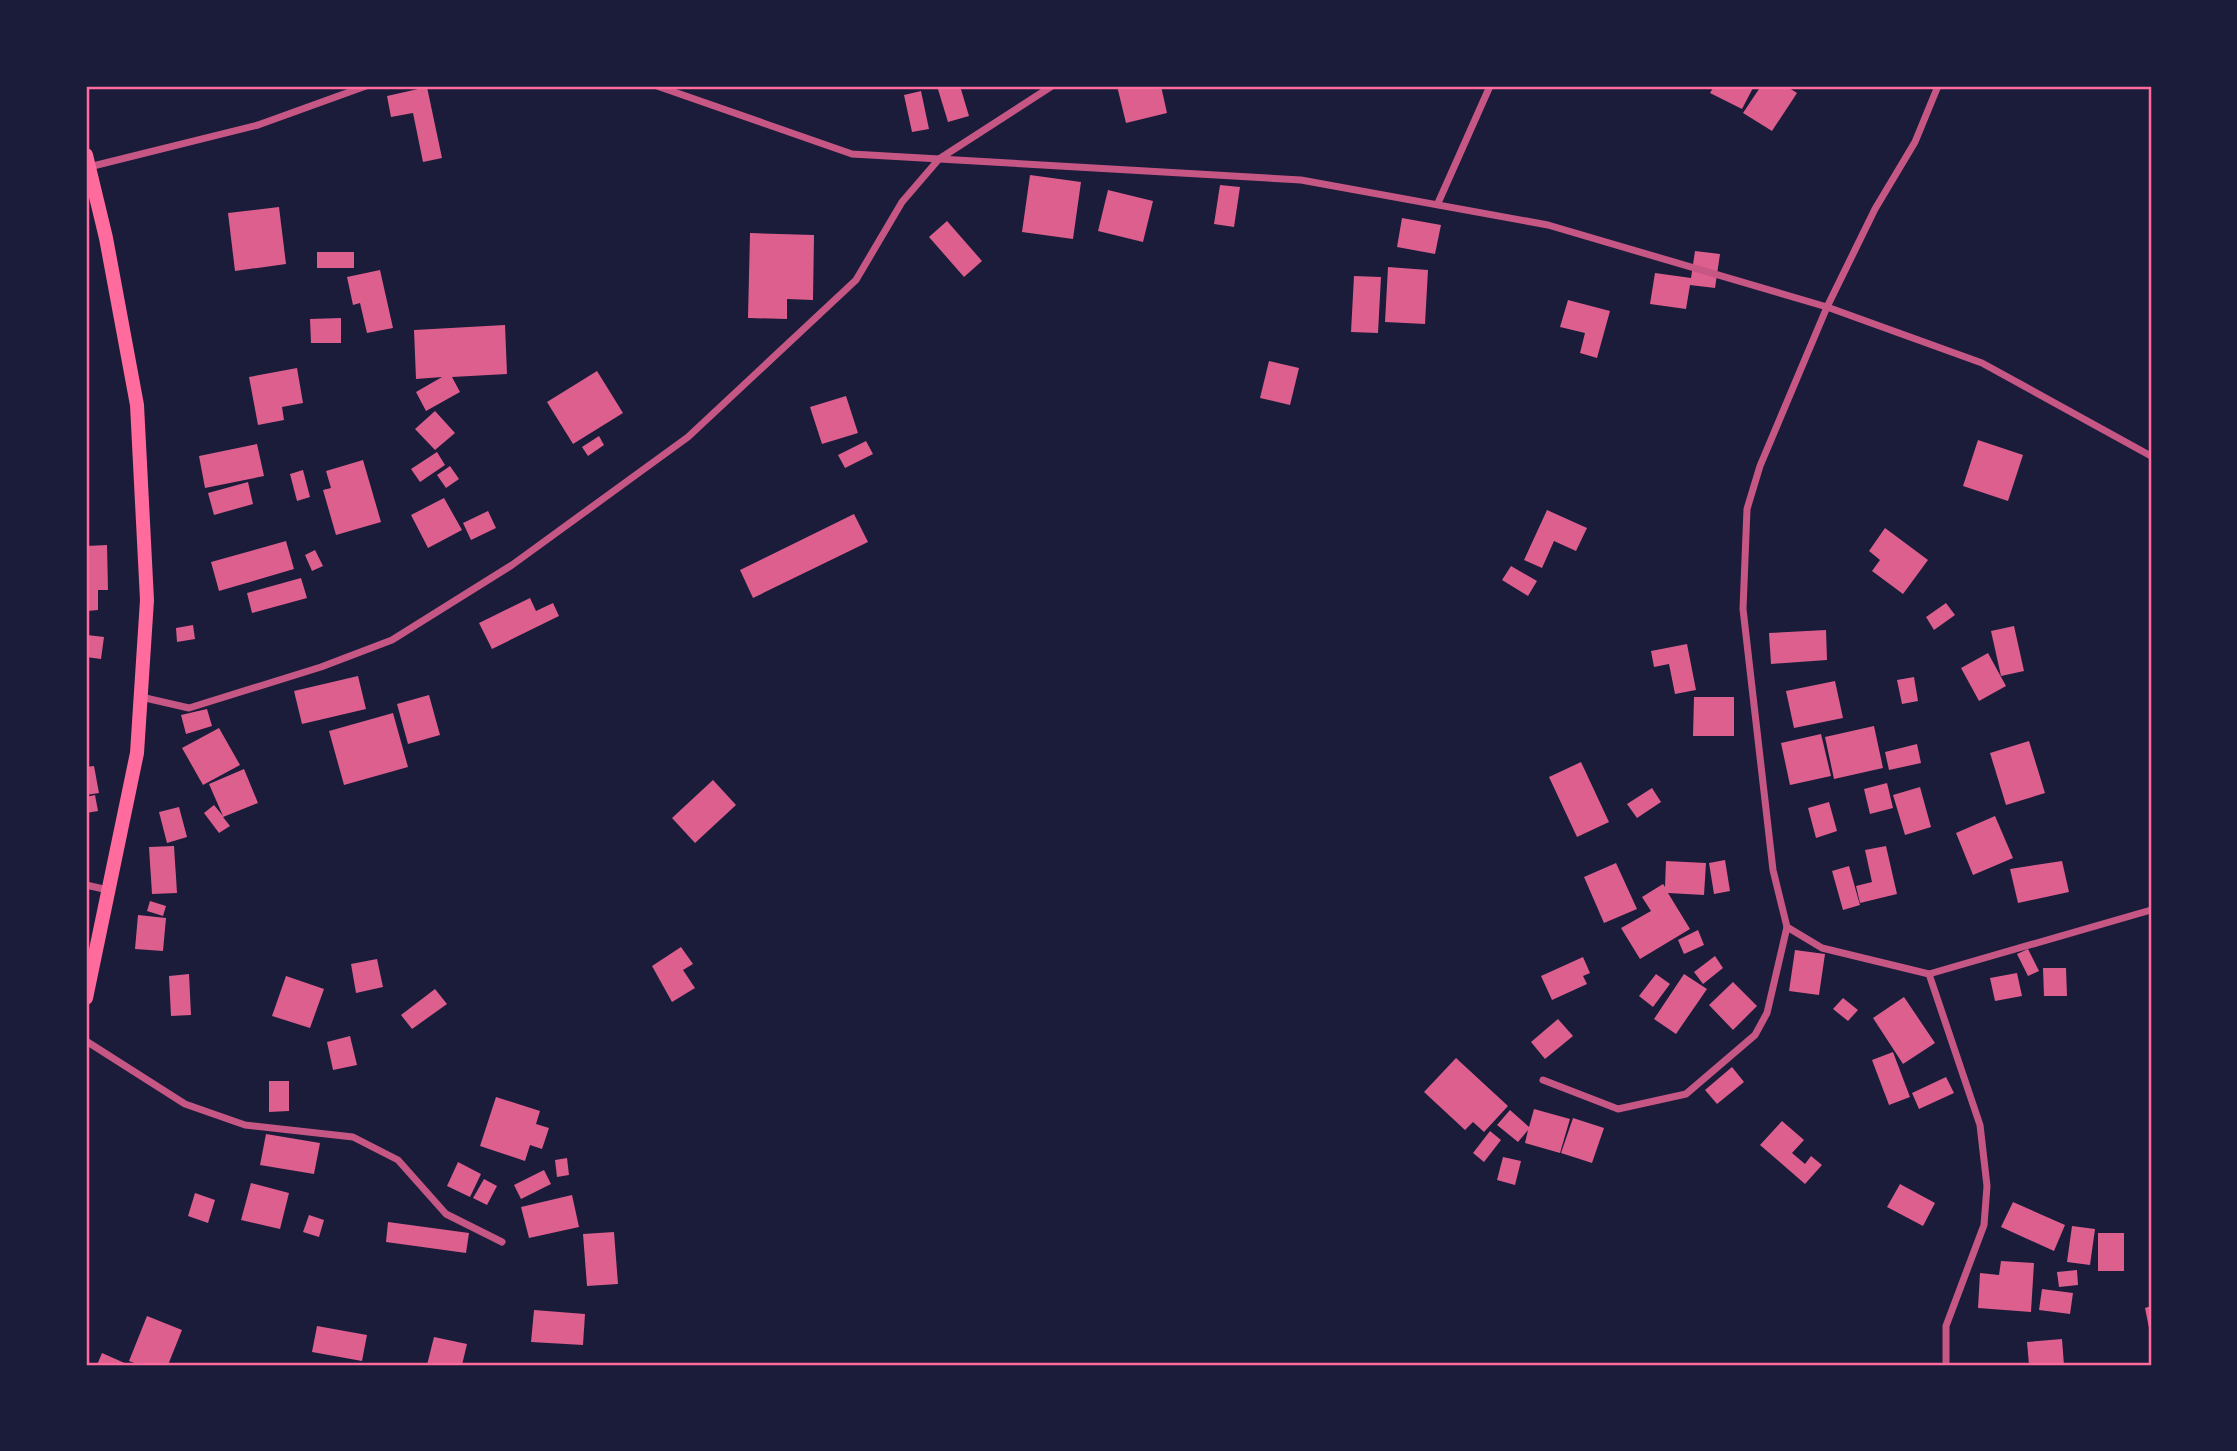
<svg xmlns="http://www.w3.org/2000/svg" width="2237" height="1451" font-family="'Roboto Condensed',sans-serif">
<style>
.building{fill:#dd5f8e}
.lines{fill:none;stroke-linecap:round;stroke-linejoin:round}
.minor{stroke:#c65784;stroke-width:7}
.primary{stroke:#ff6b9d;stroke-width:14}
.neatline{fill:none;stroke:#ff6b9d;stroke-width:2.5}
</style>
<rect width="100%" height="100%" fill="#1b1b3a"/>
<g class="building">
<polygon points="937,86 960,86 969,116 948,122"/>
<polygon points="1117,86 1161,86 1167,113 1126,123"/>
<polygon points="1714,86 1754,86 1742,109 1710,93"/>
<polygon points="1761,86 1786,86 1797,93 1772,131 1743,113"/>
<polygon points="427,87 442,158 423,162 413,113 391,117 387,96"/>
<polygon points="921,91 929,129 912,132 904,95"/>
<polygon points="1030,175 1081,182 1073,239 1022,232"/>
<polygon points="1220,185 1240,187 1234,227 1214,224"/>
<polygon points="1108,190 1153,201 1143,242 1098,231"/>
<polygon points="279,207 286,264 235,271 228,213"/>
<polygon points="1402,218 1441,225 1435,254 1397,247"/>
<polygon points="947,221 982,261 964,277 929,237"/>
<polygon points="750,233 814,235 813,300 787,299 787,319 748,318"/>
<polygon points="1695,251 1720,254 1715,288 1690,285 1686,309 1650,304 1655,273 1691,278"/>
<rect x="317" y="252" width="37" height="16"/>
<polygon points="1388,267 1428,270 1425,324 1385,322"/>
<polygon points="380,270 393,328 367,333 360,303 353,305 347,277"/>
<polygon points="1354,276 1381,277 1378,333 1351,332"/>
<polygon points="1568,300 1610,311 1597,358 1580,353 1585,333 1560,327"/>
<polygon points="341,318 341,343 311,343 310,319"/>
<polygon points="505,325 507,374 452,377 460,392 426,411 416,392 442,377 416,379 414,330"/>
<polygon points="1269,361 1299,368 1290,405 1260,398"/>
<polygon points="297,368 303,403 282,407 284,420 258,425 249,377"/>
<polygon points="597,371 623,413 573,444 547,402"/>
<polygon points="846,396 858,433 822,444 810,407"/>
<polygon points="435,411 455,433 435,450 415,429"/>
<polygon points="599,436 604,445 588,456 582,447"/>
<polygon points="1978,440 2023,455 2008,501 1963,486"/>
<polygon points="866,441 873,454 845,468 838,455"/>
<polygon points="257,444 264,476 205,488 199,456"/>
<polygon points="437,452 445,465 420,482 411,469"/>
<polygon points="363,460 381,522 336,535 323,490 331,488 326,471"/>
<polygon points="450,466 459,479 446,488 437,475"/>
<polygon points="303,470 310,497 297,501 290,474"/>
<polygon points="248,482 253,504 214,515 208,493"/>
<polygon points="444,498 462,530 428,548 411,515"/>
<polygon points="1547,510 1587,528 1576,551 1554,541 1542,568 1524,560"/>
<polygon points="488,511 496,528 471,540 463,523"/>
<polygon points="854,514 868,542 753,598 740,570"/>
<polygon points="1885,528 1928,560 1903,594 1872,571 1880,560 1869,551"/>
<polygon points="286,541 294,569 219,591 211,562"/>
<polygon points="107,545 108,590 98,590 98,610 87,611 86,546"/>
<polygon points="315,550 323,566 312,571 305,555"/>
<polygon points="1511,566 1537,581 1528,596 1502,580"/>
<polygon points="301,578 307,598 252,613 247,593"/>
<polygon points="530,598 536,611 553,603 559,616 492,649 479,623"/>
<polygon points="1946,603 1955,615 1934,630 1926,617"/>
<polygon points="193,625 195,639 177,642 176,628"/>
<polygon points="2014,626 2024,671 2001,676 1991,631"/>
<polygon points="1826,630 1827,660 1771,664 1769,633"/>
<polygon points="87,635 104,637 101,659 86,657"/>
<polygon points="1687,644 1696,690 1675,694 1669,664 1654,667 1651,651"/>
<polygon points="1988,653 2006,686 1979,701 1961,668"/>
<polygon points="358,676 366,709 302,724 294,691"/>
<polygon points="1914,677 1918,701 1902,704 1897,680"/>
<polygon points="1835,681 1843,718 1794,728 1786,691"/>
<polygon points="429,695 440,735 408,744 397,704"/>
<polygon points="1694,697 1734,697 1734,736 1693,736"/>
<polygon points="207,709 212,726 186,734 181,715"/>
<polygon points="393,713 408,767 344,785 329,731"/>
<polygon points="1874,726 1883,768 1834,779 1825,737"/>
<polygon points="219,728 240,765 203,785 182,748"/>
<polygon points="1821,734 1831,776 1790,785 1781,743"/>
<polygon points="2029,741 2045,793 2006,805 1990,753"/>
<polygon points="1917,744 1921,763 1889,770 1885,752"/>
<polygon points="1581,762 1609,822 1577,837 1549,777"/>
<polygon points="94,766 99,793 86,795 86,767"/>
<polygon points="244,769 258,803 223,817 230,826 219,833 204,813 214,805 223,816 209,784"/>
<polygon points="713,780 736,805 695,843 672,818"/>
<polygon points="1887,783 1893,808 1870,814 1864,789"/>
<polygon points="1920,787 1931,827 1905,835 1893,795"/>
<polygon points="1652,788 1661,802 1637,818 1627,804"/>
<polygon points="95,795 98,811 86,813 86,797"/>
<polygon points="1829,802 1837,831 1816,838 1808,808"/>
<polygon points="179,807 187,837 167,843 159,812"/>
<polygon points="1995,816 2013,858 1973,875 1956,833"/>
<polygon points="174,846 177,893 152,894 149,847"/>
<polygon points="1886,846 1897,894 1860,903 1856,886 1872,882 1865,850"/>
<polygon points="1725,860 1730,891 1714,894 1709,863"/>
<polygon points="1666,861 1706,863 1704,895 1668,893 1690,929 1640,959 1621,928 1651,911 1642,897 1663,884 1665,887"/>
<polygon points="2062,861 2069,892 2018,903 2010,869"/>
<polygon points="1616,863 1637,909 1604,923 1584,877"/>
<polygon points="1849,866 1860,905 1843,910 1832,871"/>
<polygon points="150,901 166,906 163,916 147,911"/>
<polygon points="138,915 166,918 163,951 135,949"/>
<polygon points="1698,930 1704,945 1684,954 1678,940"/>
<polygon points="681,947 693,964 683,970 695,988 672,1002 652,966"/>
<polygon points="2028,949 2039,971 2028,976 2017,954"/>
<polygon points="1795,950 1825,954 1819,995 1789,991"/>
<polygon points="1715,956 1723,968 1703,984 1694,972"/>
<polygon points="1583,957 1590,973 1583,976 1587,984 1552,1000 1541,976"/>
<polygon points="377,959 383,987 356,993 351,964"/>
<polygon points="2043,968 2066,968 2067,996 2044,996"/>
<polygon points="2017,973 2022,996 1995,1001 1990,978"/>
<polygon points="189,974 191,1015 171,1016 169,976"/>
<polygon points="1656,974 1670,984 1653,1007 1639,996"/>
<polygon points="1684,974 1707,989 1676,1034 1654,1019"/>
<polygon points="286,976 324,989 310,1028 272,1016"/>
<polygon points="1733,982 1757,1006 1733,1030 1709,1005"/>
<polygon points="435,989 447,1004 412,1029 401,1015"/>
<polygon points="1904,997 1935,1043 1903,1064 1873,1018"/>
<polygon points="1843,998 1858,1010 1848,1021 1833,1009"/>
<polygon points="1558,1019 1573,1036 1545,1059 1531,1042"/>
<polygon points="350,1036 357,1065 333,1070 327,1042"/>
<polygon points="1893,1052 1910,1097 1889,1105 1872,1060"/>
<polygon points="1456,1058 1508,1106 1484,1132 1473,1122 1465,1130 1424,1092"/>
<polygon points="1732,1067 1744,1082 1717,1104 1705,1090"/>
<polygon points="1946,1077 1954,1093 1919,1109 1912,1093"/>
<polygon points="269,1081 289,1081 289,1111 269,1112"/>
<polygon points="496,1097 540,1111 536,1124 549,1128 542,1149 530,1145 525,1161 480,1146"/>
<polygon points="1534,1109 1570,1119 1560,1153 1525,1143 1528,1130 1518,1142 1497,1125 1510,1110 1529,1127"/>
<polygon points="1573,1118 1604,1128 1592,1163 1561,1153"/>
<polygon points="1782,1121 1804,1140 1792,1153 1805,1164 1811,1156 1822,1165 1805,1184 1760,1145"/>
<polygon points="1490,1131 1501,1140 1484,1162 1473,1153"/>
<polygon points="266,1134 320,1143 314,1174 260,1165"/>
<polygon points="1503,1157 1521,1161 1515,1185 1497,1180"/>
<polygon points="567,1158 569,1175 557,1177 555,1160"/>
<polygon points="458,1162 481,1174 470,1197 447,1186"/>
<polygon points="544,1170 551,1184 521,1199 514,1185"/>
<polygon points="484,1179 497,1186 487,1205 473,1198"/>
<polygon points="251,1183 289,1193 280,1229 241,1220"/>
<polygon points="1900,1184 1935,1203 1923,1226 1887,1207"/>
<polygon points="195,1193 215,1200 208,1223 188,1216"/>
<polygon points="572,1195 579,1227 529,1238 521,1207"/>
<polygon points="2013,1202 2065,1225 2054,1251 2001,1227"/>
<polygon points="309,1215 324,1220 319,1237 303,1232"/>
<polygon points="388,1222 469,1233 466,1253 386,1242"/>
<polygon points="2072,1226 2095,1229 2090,1265 2067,1262"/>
<polygon points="614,1232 618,1284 587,1286 583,1234"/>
<rect x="2098" y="1233" width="26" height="38"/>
<polygon points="2001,1261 2034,1263 2031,1312 1978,1308 1980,1273 1999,1275"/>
<polygon points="2077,1270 2078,1285 2059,1287 2057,1272"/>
<polygon points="2042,1289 2073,1293 2070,1314 2039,1310"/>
<polygon points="2151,1306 2151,1333 2150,1333 2145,1308"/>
<polygon points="534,1310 585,1314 583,1345 531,1342"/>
<polygon points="147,1316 182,1330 168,1365 140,1365 129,1361"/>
<polygon points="317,1326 367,1335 362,1361 312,1352"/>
<polygon points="434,1337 467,1344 462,1365 427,1365"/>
<polygon points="2062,1339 2064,1365 2029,1365 2027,1342"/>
<polygon points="102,1353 129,1365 97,1365"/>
</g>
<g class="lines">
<g class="minor">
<polyline points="657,86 852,154 1301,180 1548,225 1827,307 1875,209 1915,142 1938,86"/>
<polyline points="89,167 258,125 366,86"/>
<polyline points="1438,203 1490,86"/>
<polyline points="141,697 189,708 321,667 392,640 512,565 688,437 856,280 902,202 939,159 1052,86"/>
<polyline points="86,885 108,890"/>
<polyline points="1929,974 2151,910"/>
<polyline points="86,1041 185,1104 245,1125 353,1137 398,1160 446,1214 502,1242"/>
<polyline points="1543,1080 1618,1109 1686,1094 1755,1035 1767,1013 1787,927"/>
<polyline points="1946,1365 1946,1326 1984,1225 1987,1186 1980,1125 1929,974 1822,948 1787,927 1773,870 1743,609 1747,509 1760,466 1827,307 1982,363 2151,456"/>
</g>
<polyline class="primary" points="86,155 106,238 137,405 147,600 137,753 86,998"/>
</g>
<rect width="2237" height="1451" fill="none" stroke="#1b1b3a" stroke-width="175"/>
<rect x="88" y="88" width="2062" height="1276" class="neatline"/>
</svg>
